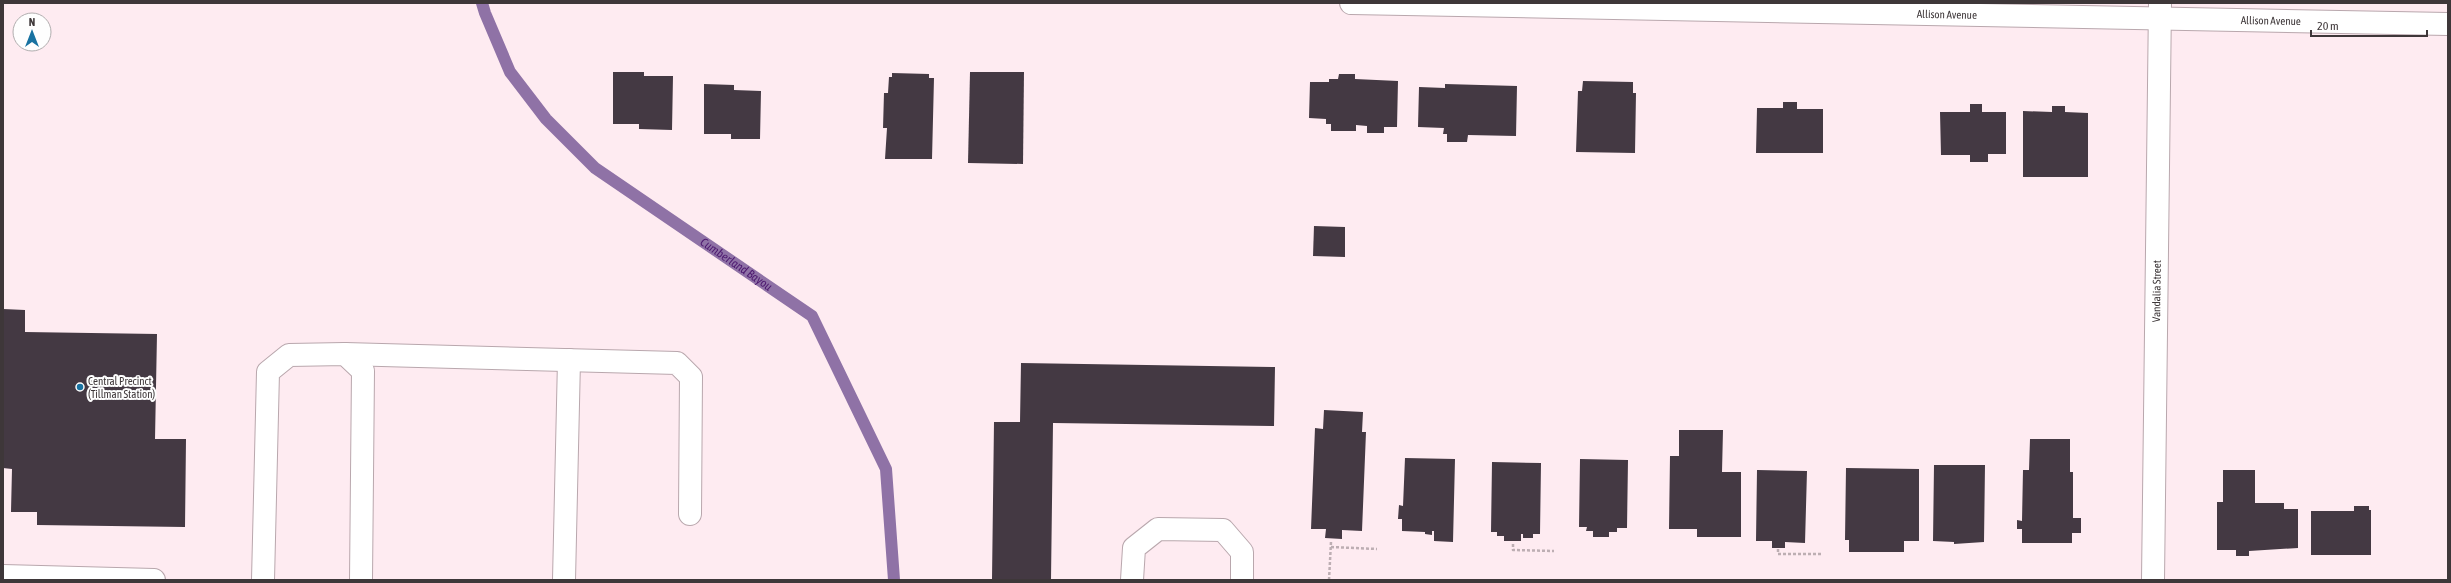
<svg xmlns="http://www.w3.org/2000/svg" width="2451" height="583" font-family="'Asap Condensed',sans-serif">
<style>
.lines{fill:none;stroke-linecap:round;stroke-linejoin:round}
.stream{stroke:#8f72a6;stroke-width:12}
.building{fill:#443943}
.minor-casing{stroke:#b9a7ad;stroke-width:24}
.path{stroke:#bdaeb3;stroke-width:2.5;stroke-dasharray:3 2;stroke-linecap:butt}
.minor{stroke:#fff;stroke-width:22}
.poi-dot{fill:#1872a1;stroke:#fefefe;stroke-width:1.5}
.labels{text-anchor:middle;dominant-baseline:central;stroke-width:4;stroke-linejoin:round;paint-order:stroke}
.street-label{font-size:11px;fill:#3e3739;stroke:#fefefe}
.poi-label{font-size:11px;fill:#3e3739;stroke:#fefefe;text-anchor:start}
.water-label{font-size:12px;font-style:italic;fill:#4d186f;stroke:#fefefe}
</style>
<rect width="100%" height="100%" fill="#feebf1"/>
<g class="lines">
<path class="stream" id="s1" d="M482,3l3,10 25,59 36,47 49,49 217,148 74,153 8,111"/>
</g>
<g class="building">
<polygon points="613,72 644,72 644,76 673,76 672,130 639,129 639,124 613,124"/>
<polygon points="970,72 1024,72 1023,164 968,163"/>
<polygon points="892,73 929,74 929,78 934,78 932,159 885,159 887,128 883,128 884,93 888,93 889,77 892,77"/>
<polygon points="1339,74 1355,74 1355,79 1398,81 1397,127 1384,127 1384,133 1367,133 1367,126 1356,125 1356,131 1331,131 1331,124 1326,124 1326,119 1309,118 1310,82 1329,82 1329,79 1338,79"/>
<polygon points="1583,81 1633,82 1633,93 1636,93 1635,153 1576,152 1578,91 1582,91"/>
<polygon points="704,84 734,85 734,90 761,91 760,139 731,139 731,134 704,134"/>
<polygon points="1445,84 1517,86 1516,136 1468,135 1467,142 1447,142 1447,134 1443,134 1444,128 1418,127 1419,87 1445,88"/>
<polygon points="1783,102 1797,102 1797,109 1823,109 1823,153 1756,153 1757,108 1783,108"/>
<polygon points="1970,104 1982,104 1982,112 2006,112 2006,154 1988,154 1988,162 1970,162 1970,155 1941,155 1940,112 1970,112"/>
<polygon points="2052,106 2065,106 2065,112 2088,113 2088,177 2023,177 2023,111 2052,112"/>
<polygon points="1314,226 1345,227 1345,257 1313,256"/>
<polygon points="3,309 25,310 25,332 157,334 155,439 186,439 185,527 37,525 37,512 11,512 12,469 3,468"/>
<polygon points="1021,363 1275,367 1274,426 1053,423 1051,580 992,580 994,422 1020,422"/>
<polygon points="1324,410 1363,412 1362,432 1366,432 1362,531 1342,530 1342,539 1325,538 1326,529 1311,529 1315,428 1323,429"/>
<polygon points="1679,430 1723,430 1722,472 1741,472 1741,537 1697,537 1697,529 1669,529 1670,456 1679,456"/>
<polygon points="2030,439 2070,439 2070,472 2073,472 2073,518 2081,518 2081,533 2072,533 2072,543 2022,543 2022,529 2017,529 2017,520 2022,521 2023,470 2029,470"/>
<polygon points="1405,458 1455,459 1453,542 1434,541 1434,531 1432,531 1432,535 1425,534 1425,532 1402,531 1402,519 1398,519 1399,505 1403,506"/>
<polygon points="1580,459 1628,460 1627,528 1617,528 1617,532 1609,532 1609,537 1593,537 1593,531 1586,531 1587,527 1579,527"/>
<polygon points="1492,462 1541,463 1540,534 1533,534 1533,538 1523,538 1523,534 1521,534 1521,541 1504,541 1504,536 1497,536 1497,532 1491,532"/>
<polygon points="1934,465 1985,465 1984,542 1954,544 1954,542 1933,541"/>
<polygon points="1846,468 1919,469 1919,541 1904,541 1904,552 1849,552 1849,540 1845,540"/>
<polygon points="1757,470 1807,471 1805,543 1785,542 1785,548 1772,548 1772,541 1756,541"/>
<polygon points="2223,470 2255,470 2255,503 2284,503 2284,509 2298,509 2298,548 2249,551 2249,556 2236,556 2236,550 2217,550 2217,502 2223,502"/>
<polygon points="2354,506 2369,506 2369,510 2371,510 2371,555 2311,555 2311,511 2354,511"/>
</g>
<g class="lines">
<defs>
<g id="minor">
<path id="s2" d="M1351,3l1097,21"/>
<polyline points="345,354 677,363 691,377 690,514"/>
<polyline points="3,576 154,580"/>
<polyline points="263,580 268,372 289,355 345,354 363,371 361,580"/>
<polyline points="564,580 569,360"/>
<polyline points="1132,580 1134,548 1158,529 1223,530 1242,552 1242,580"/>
<path id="s3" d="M2153,580l7,-577"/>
</g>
</defs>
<use href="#minor" class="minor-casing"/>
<g class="path">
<polyline points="1513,544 1513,550 1554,551"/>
<polyline points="1331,547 1377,549"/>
<polyline points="1778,549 1778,554 1821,554"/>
<polyline points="1329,580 1331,542"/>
</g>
<use href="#minor" class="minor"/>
</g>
<circle class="poi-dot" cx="80" cy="387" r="4"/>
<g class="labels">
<g class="street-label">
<text stroke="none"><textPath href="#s2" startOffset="596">Allison Avenue</textPath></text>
<text stroke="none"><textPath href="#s2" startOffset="920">Allison Avenue</textPath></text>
<text stroke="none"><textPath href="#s3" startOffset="289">Vandalia Street</textPath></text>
</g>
<g class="poi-label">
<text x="88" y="381">Central Precinct<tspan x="88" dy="13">(Tillman Station)</tspan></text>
</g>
<g class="water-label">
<text stroke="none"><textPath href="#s1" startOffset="374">Cumberland Bayou</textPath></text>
</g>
</g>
<rect width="2451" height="583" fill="none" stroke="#3e3739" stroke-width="8"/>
<g transform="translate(32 32)"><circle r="19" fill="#fefefe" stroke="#b1aeaf"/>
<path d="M0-3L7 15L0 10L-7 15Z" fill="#1872a1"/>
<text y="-6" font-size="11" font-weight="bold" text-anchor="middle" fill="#3e3739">N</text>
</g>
<path d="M2311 30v6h116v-6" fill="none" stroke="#3e3739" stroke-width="2"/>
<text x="2317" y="30" font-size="12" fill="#3e3739" stroke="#fefefe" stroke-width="3" paint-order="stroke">20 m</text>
</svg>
